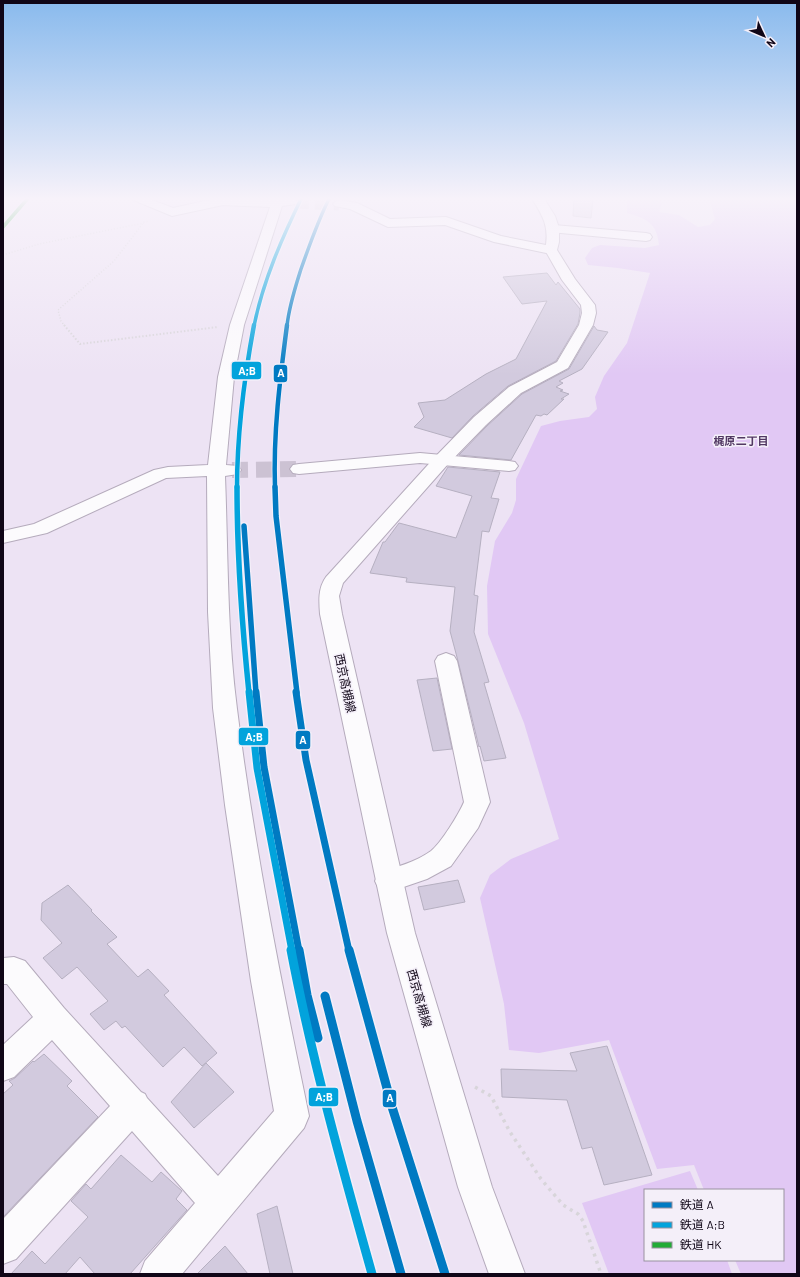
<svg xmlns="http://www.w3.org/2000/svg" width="800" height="1277" font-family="Barlow,'Noto Sans JP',sans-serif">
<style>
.green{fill:#e1c8f4}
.building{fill:#d2cade;stroke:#b6b0c1}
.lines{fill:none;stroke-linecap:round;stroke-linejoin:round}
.minor-tunnel-far1{stroke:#ccc2d3;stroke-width:13;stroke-dasharray:13 6;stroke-linecap:butt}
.minor-tunnel{stroke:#ccc2d3;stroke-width:16;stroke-dasharray:16 8;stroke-linecap:butt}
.minor-casing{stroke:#b5abbc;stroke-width:2}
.major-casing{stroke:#b5abbc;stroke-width:2}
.path-far2{stroke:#d8d5da;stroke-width:1.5;stroke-dasharray:1 2;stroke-linecap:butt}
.path-far1{stroke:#d8d5da;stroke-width:2;stroke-dasharray:1.5 2;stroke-linecap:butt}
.path{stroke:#d8d5da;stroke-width:3.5;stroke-dasharray:3 4.5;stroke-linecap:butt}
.minor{fill:#fcfbfd;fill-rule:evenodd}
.major{fill:#fcfbfd;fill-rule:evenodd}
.rail-1-far4-casing{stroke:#f4eff9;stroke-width:5.5}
.rail-1-far3-casing{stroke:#f4eff9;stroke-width:6}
.rail-1-far2-casing{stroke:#f4eff9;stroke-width:8}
.rail-1-far1-casing{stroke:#f4eff9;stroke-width:10}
.rail-1-casing{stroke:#f4eff9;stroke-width:12}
.rail-2-far4-casing{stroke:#f4eff9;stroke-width:5.5}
.rail-2-far3-casing{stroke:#f4eff9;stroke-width:6}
.rail-2-far2-casing{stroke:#f4eff9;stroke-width:8}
.rail-2-far1-casing{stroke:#f4eff9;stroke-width:10}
.rail-2-casing{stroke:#f4eff9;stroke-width:12}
.rail-3-casing{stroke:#f4eff9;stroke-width:5.5}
.rail-1-far4{stroke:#007ac2;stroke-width:3.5}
.rail-1-far3{stroke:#007ac2;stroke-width:4.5}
.rail-1-far2{stroke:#007ac2;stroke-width:5.5}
.rail-1-far1{stroke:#007ac2;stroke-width:7}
.rail-1{stroke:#007ac2;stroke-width:9}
.rail-2-far4{stroke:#02a3dc;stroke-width:3.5}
.rail-2-far3{stroke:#02a3dc;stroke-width:4.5}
.rail-2-far2{stroke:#02a3dc;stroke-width:5.5}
.rail-2-far1{stroke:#02a3dc;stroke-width:7}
.rail-2{stroke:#02a3dc;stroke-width:9}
.rail-3{stroke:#21ab36;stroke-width:3.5}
.labels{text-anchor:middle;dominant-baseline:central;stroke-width:3;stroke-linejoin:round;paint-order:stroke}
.far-neighbourhood-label{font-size:11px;font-weight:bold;fill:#513862;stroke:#f4eff9}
.street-label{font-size:12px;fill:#100617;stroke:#f4eff9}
.line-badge{stroke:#f4eff9;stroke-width:1.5}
.badge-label{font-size:11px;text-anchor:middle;font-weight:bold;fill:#fff}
</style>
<rect width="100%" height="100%" fill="#ede3f4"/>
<g class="green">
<path d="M635,197l23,1 4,5 -3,9 20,3 19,12 12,-2 5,-6 -6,-21 3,-1h85v1077h-56l-6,-14h48v-70h-79l-10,-25 -37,4 -48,-129 -70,13 -30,-3 -5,-46 -24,-106 10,-23 21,-16 48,-20 -35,-116 -36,-89 -1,-48 8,-45 17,-28 4,-13v-21l25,-53 19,-5 29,-4 8,-8 -2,-12 9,-21 23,-33 23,-70 -32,-5 -30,-3 -3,-7 7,-10 8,-3 45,3 14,-3c-2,-22 -13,-27 -32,-32v-13z"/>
<polygon points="690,1171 698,1190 645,1190 645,1260 727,1260 732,1274 609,1274 582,1203"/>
</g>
<g class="building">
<polygon points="574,198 593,199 591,218 573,216"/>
<polygon points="547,273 556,285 558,282 580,309 580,313 578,324 556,361 508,386 473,416 452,438 414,427 424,417 418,403 445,400 486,374 516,359 547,301 522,304 503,277"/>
<polygon points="594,326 597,330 608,332 582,369 559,381 563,383 556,387 563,390 560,391 569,394 561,399 564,399 547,415 544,414 541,416 536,415 511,460 459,455 487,426 522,394 569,369"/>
<polygon points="448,467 500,472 491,498 499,499 489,532 482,531 474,595 478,596 474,632 489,682 484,683 506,758 484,761 480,746 479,747 458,661 450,631 455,587 406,582 407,578 370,573 383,542 385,542 399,523 456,538 472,496 436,486"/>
<polygon points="437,678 452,749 433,751 417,680"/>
<polygon points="458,880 465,902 424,910 418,887"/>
<polygon points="68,885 92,910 91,911 117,937 107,944 138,977 148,969 169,991 164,995 217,1053 202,1066 184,1047 163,1067 125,1026 122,1028 116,1021 104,1030 90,1014 108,1001 77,967 62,979 43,958 62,943 41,920 42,903"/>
<polygon points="607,1046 652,1175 604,1185 592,1147 582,1149 567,1100 502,1097 501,1069 577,1071 570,1053"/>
<polygon points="44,1054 72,1081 67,1086 98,1117 3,1217 3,1094 13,1085 9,1081 15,1078 33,1061 34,1062"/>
<polygon points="206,1063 234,1092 194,1128 171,1102"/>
<polygon points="121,1155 152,1182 161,1172 182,1191 176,1199 187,1210 130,1274 95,1274 80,1257 65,1274 11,1274 32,1251 45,1264 88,1217 71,1201 86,1184 91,1189"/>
<polygon points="277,1206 293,1274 270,1274 257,1214"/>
<polygon points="225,1246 248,1274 197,1274"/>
</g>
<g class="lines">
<polyline class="minor-tunnel-far1" points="296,202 339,204"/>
<polyline class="minor-tunnel" points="232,470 299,469"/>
<defs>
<g id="minor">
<path d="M129,197h15l29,11 50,-11 51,3 2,-3h12l-2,2 10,1 2,2 -2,2 -14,2 -38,119 -10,52 -8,88 12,1 3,4 -3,4 -13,2c3,77 2,156 12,233 17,137 44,272 72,407l-5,12 -122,146h-42l5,-13 50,-58 -63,-72 -116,128 -13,5v-45l107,-113 -58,-66 -38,37 -11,4v-36l30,-28 -26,-33h-4v-26l11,-1 11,4 39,47 77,84 4,2 2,4 71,78 56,-65 -23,-130 -26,-176 -12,-97 -5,-96 -1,-136 -41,2 -119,55 -44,10v-12l31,-7 120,-54 14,-3 40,-2 10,-88 12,-52 40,-118 -47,-2 -51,11 -41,-17z"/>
<polygon points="339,200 357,203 390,219 446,217 501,236 556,247 557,250 556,253 551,254 494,242 445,225 388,227 350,209 335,206 333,204 335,202"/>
<polygon points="554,225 646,233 650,234 652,237 650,240 646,241 550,232 548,229 550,226"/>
<polygon points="420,453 509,461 515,462 518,466 515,470 509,471 420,463 299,474 293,473 290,469 293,465 299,464"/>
<path d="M446,653l8,3 3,5 33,141 -12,26 -27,38 -24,13 -38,13 -10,-3 -4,-8 4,-8c17,-6 37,-11 52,-22 10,-8 28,-37 33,-49l-29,-141 3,-5z"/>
</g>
<path id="major" d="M531,197h12l12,19 4,12v14l-2,8 18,29 20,26 1,8 -3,12 -25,43 -47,25 -35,32 -38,39 -105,119 -4,13 3,18 73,319 77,254 33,87h-36l-31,-87 -71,-254 -67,-319c-1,-13 -2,-26 6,-37l110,-121 38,-39 35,-30 48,-25 22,-37 3,-12 -1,-8 -19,-25 -17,-30c5,-23 -2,-34 -14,-53z"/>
</defs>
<use href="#minor" class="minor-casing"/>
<use href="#major" class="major-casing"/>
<g class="path-far2">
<polyline points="3,255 39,244 144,223"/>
<polyline points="65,326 61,321 58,310 114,261 144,222 149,221"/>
</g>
<polyline class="path-far1" points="64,325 80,344 218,327"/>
<polyline class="path" points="475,1087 491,1096 510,1132 541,1179 563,1205 578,1214 583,1221 601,1274"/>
<use href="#minor" class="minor"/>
<use href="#major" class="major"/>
<defs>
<path id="rail-1-far4" d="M287,326c2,-20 8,-38 14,-57 9,-25 17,-49 29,-72"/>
<path id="rail-1-far3" d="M275,488c-2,-55 5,-109 12,-163"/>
<g id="rail-1-far2">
<polyline points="275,487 276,516 297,693"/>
<polyline points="244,526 256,693"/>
</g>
<g id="rail-1-far1">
<polyline points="256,692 264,767 299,951"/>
<polyline points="296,692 306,760 349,951"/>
</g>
<g id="rail-1">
<polyline points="299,950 307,995 318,1038"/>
<polyline points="349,950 393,1110 445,1274"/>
<polyline points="325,996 357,1121 401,1274"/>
</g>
<path id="rail-2-far4" d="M254,326c9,-45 28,-88 48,-129"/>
<path id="rail-2-far3" d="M237,488c0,-55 7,-109 17,-163"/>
<path id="rail-2-far2" d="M237,487c0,69 5,138 12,206"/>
<polyline id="rail-2-far1" points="249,692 257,768 292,951"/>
<path id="rail-2" d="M291,950c21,110 51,217 81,324"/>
<polyline id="rail-3" points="3,227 29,197"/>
</defs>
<use href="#rail-1-far4" class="rail-1-far4-casing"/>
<use href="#rail-1-far3" class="rail-1-far3-casing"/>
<use href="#rail-1-far2" class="rail-1-far2-casing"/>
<use href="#rail-1-far1" class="rail-1-far1-casing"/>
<use href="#rail-1" class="rail-1-casing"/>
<use href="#rail-2-far4" class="rail-2-far4-casing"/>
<use href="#rail-2-far3" class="rail-2-far3-casing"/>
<use href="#rail-2-far2" class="rail-2-far2-casing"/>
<use href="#rail-2-far1" class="rail-2-far1-casing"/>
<use href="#rail-2" class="rail-2-casing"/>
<use href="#rail-3" class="rail-3-casing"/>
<use href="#rail-1-far4" class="rail-1-far4"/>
<use href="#rail-1-far3" class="rail-1-far3"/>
<use href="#rail-1-far2" class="rail-1-far2"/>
<use href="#rail-1-far1" class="rail-1-far1"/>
<use href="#rail-1" class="rail-1"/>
<use href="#rail-2-far4" class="rail-2-far4"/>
<use href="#rail-2-far3" class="rail-2-far3"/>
<use href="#rail-2-far2" class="rail-2-far2"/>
<use href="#rail-2-far1" class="rail-2-far1"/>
<use href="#rail-2" class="rail-2"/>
<use href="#rail-3" class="rail-3"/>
</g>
<linearGradient id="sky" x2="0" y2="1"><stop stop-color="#89baed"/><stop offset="0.53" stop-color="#f7f2fa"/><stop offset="1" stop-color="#f7f2fa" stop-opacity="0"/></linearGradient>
<rect width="800" height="375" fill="url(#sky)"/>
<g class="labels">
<g class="far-neighbourhood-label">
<text x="741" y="440">梶原二丁目</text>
</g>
<g class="street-label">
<text transform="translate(346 683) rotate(78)">西京高槻線</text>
<text transform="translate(420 998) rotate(74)">西京高槻線</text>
</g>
</g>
<g class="line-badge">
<rect x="231" y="361" width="31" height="19" rx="4" fill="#02a3dc"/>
<rect x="273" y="364" width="15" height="19" rx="4" fill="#007ac2"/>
<rect x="238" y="727" width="31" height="19" rx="4" fill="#02a3dc"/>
<rect x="295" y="730" width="16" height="20" rx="4" fill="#007ac2"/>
<rect x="308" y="1087" width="31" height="20" rx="4" fill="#02a3dc"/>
<rect x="382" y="1089" width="15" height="19" rx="4" fill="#007ac2"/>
</g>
<g class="badge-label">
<text x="247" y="375">A;B</text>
<text x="281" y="377">A</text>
<text x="254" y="741">A;B</text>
<text x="303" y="744">A</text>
<text x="324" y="1101">A;B</text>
<text x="390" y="1102">A</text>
</g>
<rect width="800" height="1277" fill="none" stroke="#100617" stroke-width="8"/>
<rect x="644" y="1189" width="140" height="72" fill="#f4eff9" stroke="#99929f"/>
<rect x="652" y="1202" width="20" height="6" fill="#007ac2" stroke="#99929f"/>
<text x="680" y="1209" font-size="12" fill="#100617">鉄道 A</text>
<rect x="652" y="1222" width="20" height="6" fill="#02a3dc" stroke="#99929f"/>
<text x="680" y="1229" font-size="12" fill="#100617">鉄道 A;B</text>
<rect x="652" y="1242" width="20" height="6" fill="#21ab36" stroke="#99929f"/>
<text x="680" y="1249" font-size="12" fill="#100617">鉄道 HK</text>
<g transform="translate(764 36) rotate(134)" stroke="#f4eff9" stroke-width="3" paint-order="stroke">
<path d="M0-3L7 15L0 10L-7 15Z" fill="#100617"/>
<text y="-6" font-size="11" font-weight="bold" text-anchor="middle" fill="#100617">N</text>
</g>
</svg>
